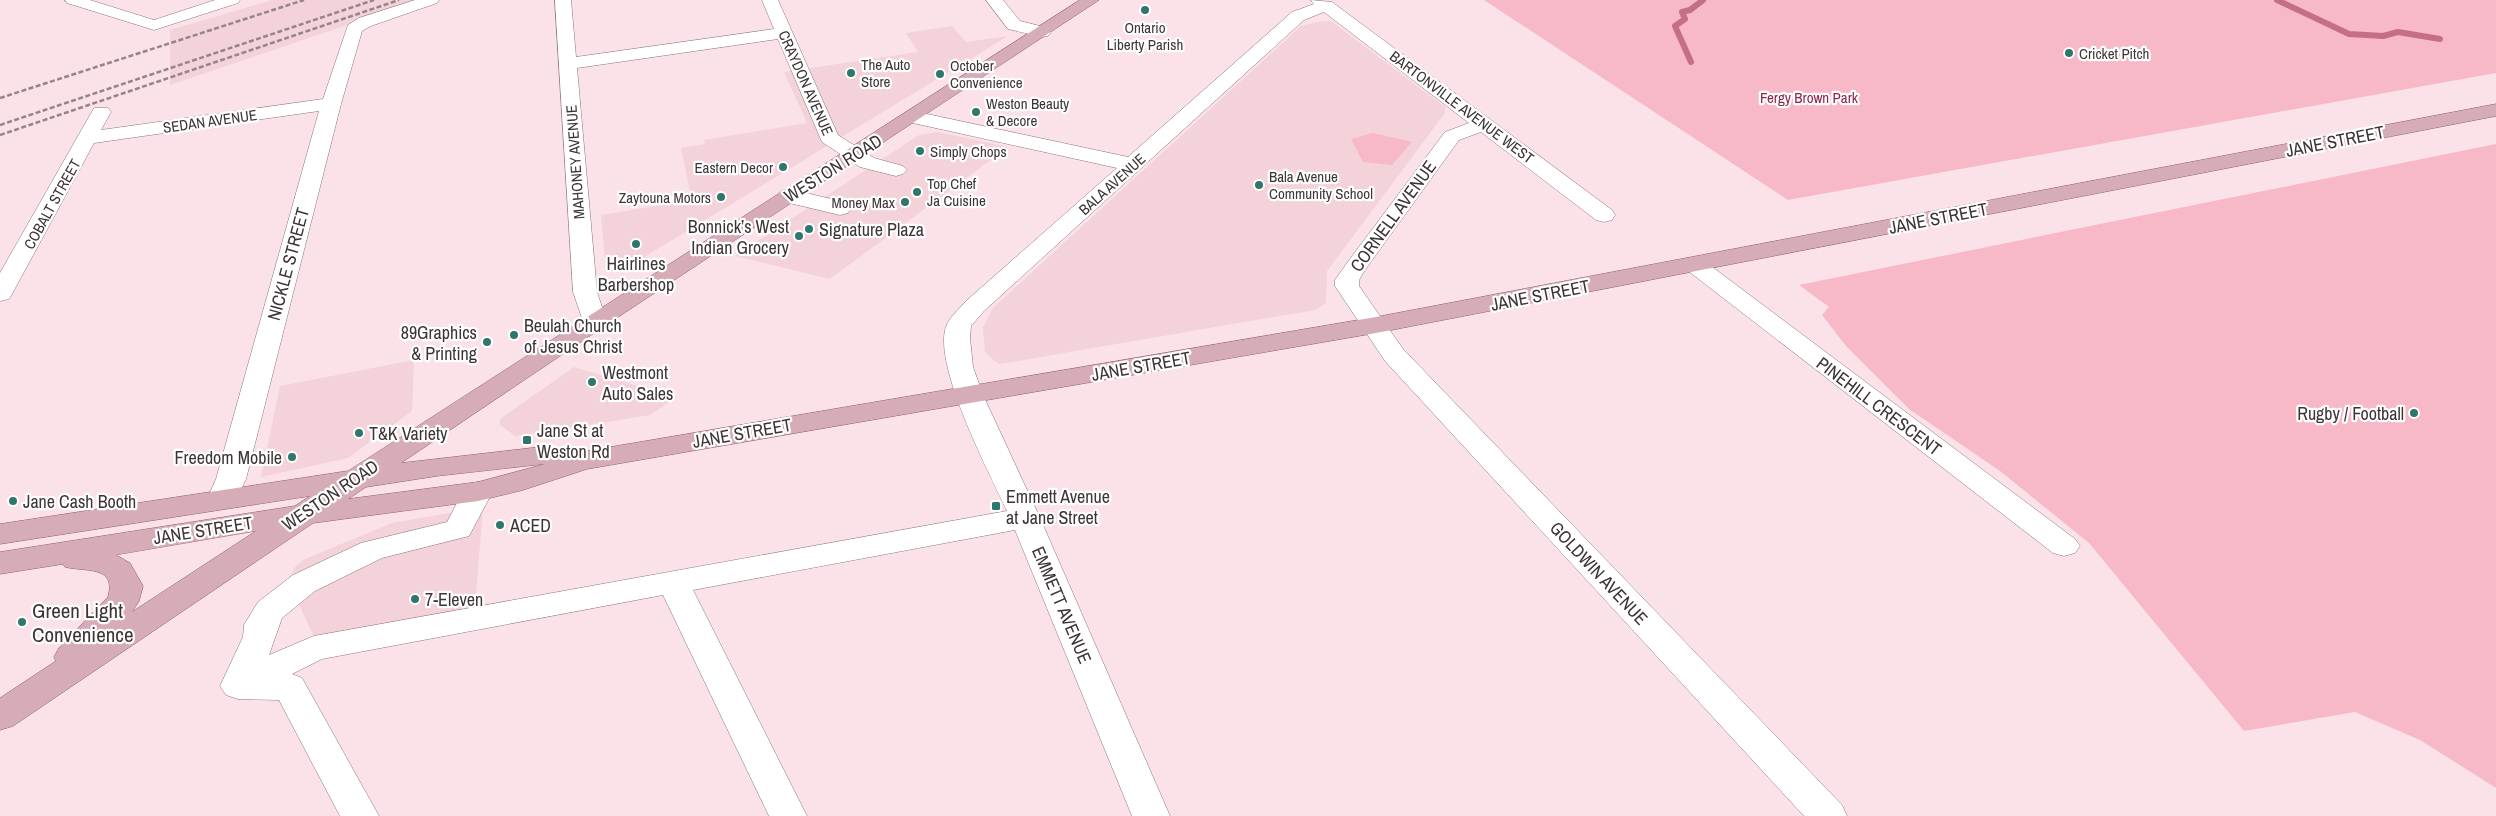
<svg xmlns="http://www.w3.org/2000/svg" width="2496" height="816" font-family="'Archivo Narrow',sans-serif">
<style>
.built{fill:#f3d2d9}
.green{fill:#f7b9c7}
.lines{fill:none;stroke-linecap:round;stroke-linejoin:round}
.stream{stroke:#c46f85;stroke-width:6}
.minor-casing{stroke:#897378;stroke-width:1}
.major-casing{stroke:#8f5e6a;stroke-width:1}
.minor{fill:#fff;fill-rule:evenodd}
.major{fill:#d6acb6;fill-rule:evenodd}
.rail{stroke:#958488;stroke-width:2.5;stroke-dasharray:5 2.5;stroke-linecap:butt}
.poi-dot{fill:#2f766c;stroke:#fff;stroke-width:2}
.labels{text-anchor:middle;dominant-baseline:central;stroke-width:4.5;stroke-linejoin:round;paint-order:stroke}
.far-poi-label{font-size:15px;fill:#3d3436;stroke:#fff;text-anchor:start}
.far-street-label{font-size:15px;fill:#3d3436;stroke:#fff}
.far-park-label{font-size:15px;fill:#8c2549;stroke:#fff}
.street-label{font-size:18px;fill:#3d3436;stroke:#fff}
.poi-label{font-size:18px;fill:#3d3436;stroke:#fff;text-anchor:start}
.near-poi-label{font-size:21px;fill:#3d3436;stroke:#fff;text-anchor:start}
</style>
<rect width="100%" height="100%" fill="#fbe2e8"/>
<g class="built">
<polygon points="272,0 421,0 170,85 170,30"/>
<polygon points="1331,21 1445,107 1445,113 1327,271 1326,303 1315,310 1000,364 993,360 985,352 983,327 993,308 1301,26 1317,22"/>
<polygon points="952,26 966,42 1008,36 631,265 622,270 606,271 601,215 692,200 681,148 705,144 704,140 807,123 784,72 918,52 906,33"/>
<polygon points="938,132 1008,147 830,279 735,256 919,135"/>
<polygon points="414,360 412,411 348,458 261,477 280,386"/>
<polygon points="574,367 625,382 675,398 650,415 544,432 515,436 500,425 500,419"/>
<polygon points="483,507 475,606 316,641 288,581 295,567 305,559 392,523"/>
</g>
<g class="green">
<polygon points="1484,0 2496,0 2496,73 1788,200"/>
<polygon points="1373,133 1412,142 1392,165 1363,162 1351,139"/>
<polygon points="2496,144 2496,788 2420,740 2355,712 2244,731 2089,543 2000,471 1909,409 1846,346 1822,315 1829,307 1799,285"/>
</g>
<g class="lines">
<g class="stream">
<polyline points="2277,0 2349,34 2383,36 2398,32 2440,39"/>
<polyline points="1691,62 1675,26 1685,19 1682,12 1690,10 1703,0"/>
</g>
<defs>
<g id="minor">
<polygon points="65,0 90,0 154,20 215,0 240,0 238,3 154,30 67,3"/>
<polygon points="415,0 439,0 437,3 371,26 362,31 341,104 246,479 233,506 222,509 211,506 207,499 216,479 319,111 94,143 12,294 9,299 0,301 0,273 94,108 108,108 111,112 101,130 323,99 348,25 359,18"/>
<polygon points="555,0 571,0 576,57 774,29 762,0 778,0 838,135 874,158 903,166 907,170 903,174 896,176 860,167 822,142 778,39 577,68 597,292 607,322 603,327 594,330 585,327 573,292"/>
<polygon points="986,0 1003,0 1020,21 1048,28 1051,32 1048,36 1042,37 1008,29"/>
<path d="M1311,0l21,2 280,208 3,5 -3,5 -8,2 -8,-2 -115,-88 -22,8 -94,130 -6,10v6l44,63 439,456 5,11h-43l-419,-455 -50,-75v-6l12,-17 98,-131 24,-9 -145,-111 -20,8 -320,291 -13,15 -1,12 3,29 10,28 57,123 130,298h-38l-117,-286 -322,60 114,226h-38l-106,-221 -341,64 -30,15 10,4 77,138h-39l-61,-116 -41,-1 -12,-4 -6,-9 23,-49 1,-12 14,-23 35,-27 68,-32 86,-21 20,-38 11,-2 11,2 4,7 -24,45 -87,22 -67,33 -33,27 -13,37 45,-19 693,-125c-17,-37 -77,-150 -60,-187 4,-8 13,-16 19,-23l151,-133 -204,-45 -7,-2 -3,-4 3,-4 7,-2 215,46 164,-145 22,-8z"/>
<polygon points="789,189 848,203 851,208 848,213 840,215 781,201 778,196 781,191"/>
<polygon points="1695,258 1703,260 2075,539 2080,546 2075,553 2064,556 2053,553 1687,270 1683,265 1687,260"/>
</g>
<path id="major" d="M1080,0h19l-496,327 -202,136 148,-17 32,6 795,-135 1120,-213v12l-1120,217 -789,136 -64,21 -45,11 -165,22 -300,203 -13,4v-32l56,-37 -2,-4 5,-9 49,-51c9,-32 -23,-25 -43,-30l-2,-3 -63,10v-22l295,-46 15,-10 -310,48v-20l348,-53zM545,464l-67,18 -130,17 18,-12 71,-11zM256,531l-124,81 7,-11 4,-15 -13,-23 -14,-8z"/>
</defs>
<use href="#minor" class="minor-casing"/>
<use href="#major" class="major-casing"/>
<use href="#minor" class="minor"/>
<use href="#major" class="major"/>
<g class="rail">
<polyline points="0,98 304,0"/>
<polyline points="0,125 374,0"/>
<polyline points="0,135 399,0"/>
</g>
</g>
<g class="poi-dot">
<circle cx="1145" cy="10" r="5"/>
<circle cx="2069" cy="53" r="5"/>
<circle cx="851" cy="73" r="5"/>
<circle cx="940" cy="74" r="5"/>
<circle cx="976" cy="112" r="5"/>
<circle cx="920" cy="151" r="5"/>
<circle cx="783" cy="167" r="5"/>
<circle cx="1259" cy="185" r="5"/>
<circle cx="917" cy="192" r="5"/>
<circle cx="721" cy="197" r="5"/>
<circle cx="905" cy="202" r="5"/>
<circle cx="809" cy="229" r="5"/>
<circle cx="799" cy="236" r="5"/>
<circle cx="636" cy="244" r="5"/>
<circle cx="514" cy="335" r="5"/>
<circle cx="487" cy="342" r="5"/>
<circle cx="592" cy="382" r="5"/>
<circle cx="2414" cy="413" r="5"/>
<circle cx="359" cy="433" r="5"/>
<rect x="522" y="435" width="10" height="10" rx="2.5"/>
<circle cx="292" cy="457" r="5"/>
<circle cx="13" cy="501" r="5"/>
<rect x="991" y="501" width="10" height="10" rx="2.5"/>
<circle cx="500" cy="525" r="5"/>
<circle cx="415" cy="599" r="5"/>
<circle cx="22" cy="622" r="5"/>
</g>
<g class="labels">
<g class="far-poi-label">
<text x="1145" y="27" text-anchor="middle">Ontario<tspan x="1145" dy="17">Liberty Parish</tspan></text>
<text x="2079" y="53">Cricket Pitch</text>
<text x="861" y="64">The Auto<tspan x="861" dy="17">Store</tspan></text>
<text x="950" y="65">October<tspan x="950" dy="17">Convenience</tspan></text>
<text x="986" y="103">Weston Beauty<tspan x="986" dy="17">&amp; Decore</tspan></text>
<text x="930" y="151">Simply Chops</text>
<text x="773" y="167" text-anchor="end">Eastern Decor</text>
<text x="1269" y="176">Bala Avenue<tspan x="1269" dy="17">Community School</tspan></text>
<text x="927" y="183">Top Chef<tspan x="927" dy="17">Ja Cuisine</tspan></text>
<text x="711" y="197" text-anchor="end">Zaytouna Motors</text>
<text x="895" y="202" text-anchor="end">Money Max</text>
</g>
<g class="far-street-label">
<text transform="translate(806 83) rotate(66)">CRAYDON AVENUE</text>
<text transform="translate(1462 107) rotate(37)">BARTONVILLE AVENUE WEST</text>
<text transform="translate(210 121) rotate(-8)">SEDAN AVENUE</text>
<text transform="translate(575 162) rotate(-94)">MAHONEY AVENUE</text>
<text transform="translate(1112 184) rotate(-42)">BALA AVENUE</text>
<text transform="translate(52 204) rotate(-61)">COBALT STREET</text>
</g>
<g class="far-park-label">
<text x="1809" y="97">Fergy Brown Park</text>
</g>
<g class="street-label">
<text transform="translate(2335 141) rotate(-11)">JANE STREET</text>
<text transform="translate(833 168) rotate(-32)">WESTON ROAD</text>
<text transform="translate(1393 216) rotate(-54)">CORNELL AVENUE</text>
<text transform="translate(1938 218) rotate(-11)">JANE STREET</text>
<text transform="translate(288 264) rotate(-75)">NICKLE STREET</text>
<text transform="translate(1540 295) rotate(-11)">JANE STREET</text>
<text transform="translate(1141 366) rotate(-10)">JANE STREET</text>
<text transform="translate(1879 406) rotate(37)">PINEHILL CRESCENT</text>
<text transform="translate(742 433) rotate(-10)">JANE STREET</text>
<text transform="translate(330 495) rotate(-34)">WESTON ROAD</text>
<text transform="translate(203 530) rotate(-9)">JANE STREET</text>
<text transform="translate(1599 573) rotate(47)">GOLDWIN AVENUE</text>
<text transform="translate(1062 605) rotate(67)">EMMETT AVENUE</text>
</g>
<g class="poi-label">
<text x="789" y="226" text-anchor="end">Bonnick’s West<tspan x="789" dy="21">Indian Grocery</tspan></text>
<text x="819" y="229">Signature Plaza</text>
<text x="636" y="263" text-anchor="middle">Hairlines<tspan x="636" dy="21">Barbershop</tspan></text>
<text x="524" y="325">Beulah Church<tspan x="524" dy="21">of Jesus Christ</tspan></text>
<text x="477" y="332" text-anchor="end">89Graphics<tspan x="477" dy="21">&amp; Printing</tspan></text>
<text x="602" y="372">Westmont<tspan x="602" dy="21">Auto Sales</tspan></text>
<text x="2404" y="413" text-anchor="end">Rugby / Football</text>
<text x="537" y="430">Jane St at<tspan x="537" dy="21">Weston Rd</tspan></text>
<text x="369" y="433">T&amp;K Variety</text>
<text x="282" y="457" text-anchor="end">Freedom Mobile</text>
<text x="1006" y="496">Emmett Avenue<tspan x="1006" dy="21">at Jane Street</tspan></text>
<text x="23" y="501">Jane Cash Booth</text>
<text x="510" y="525">ACED</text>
<text x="425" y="599">7-Eleven</text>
</g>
<g class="near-poi-label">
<text x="32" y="610">Green Light<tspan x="32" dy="24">Convenience</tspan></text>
</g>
</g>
</svg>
